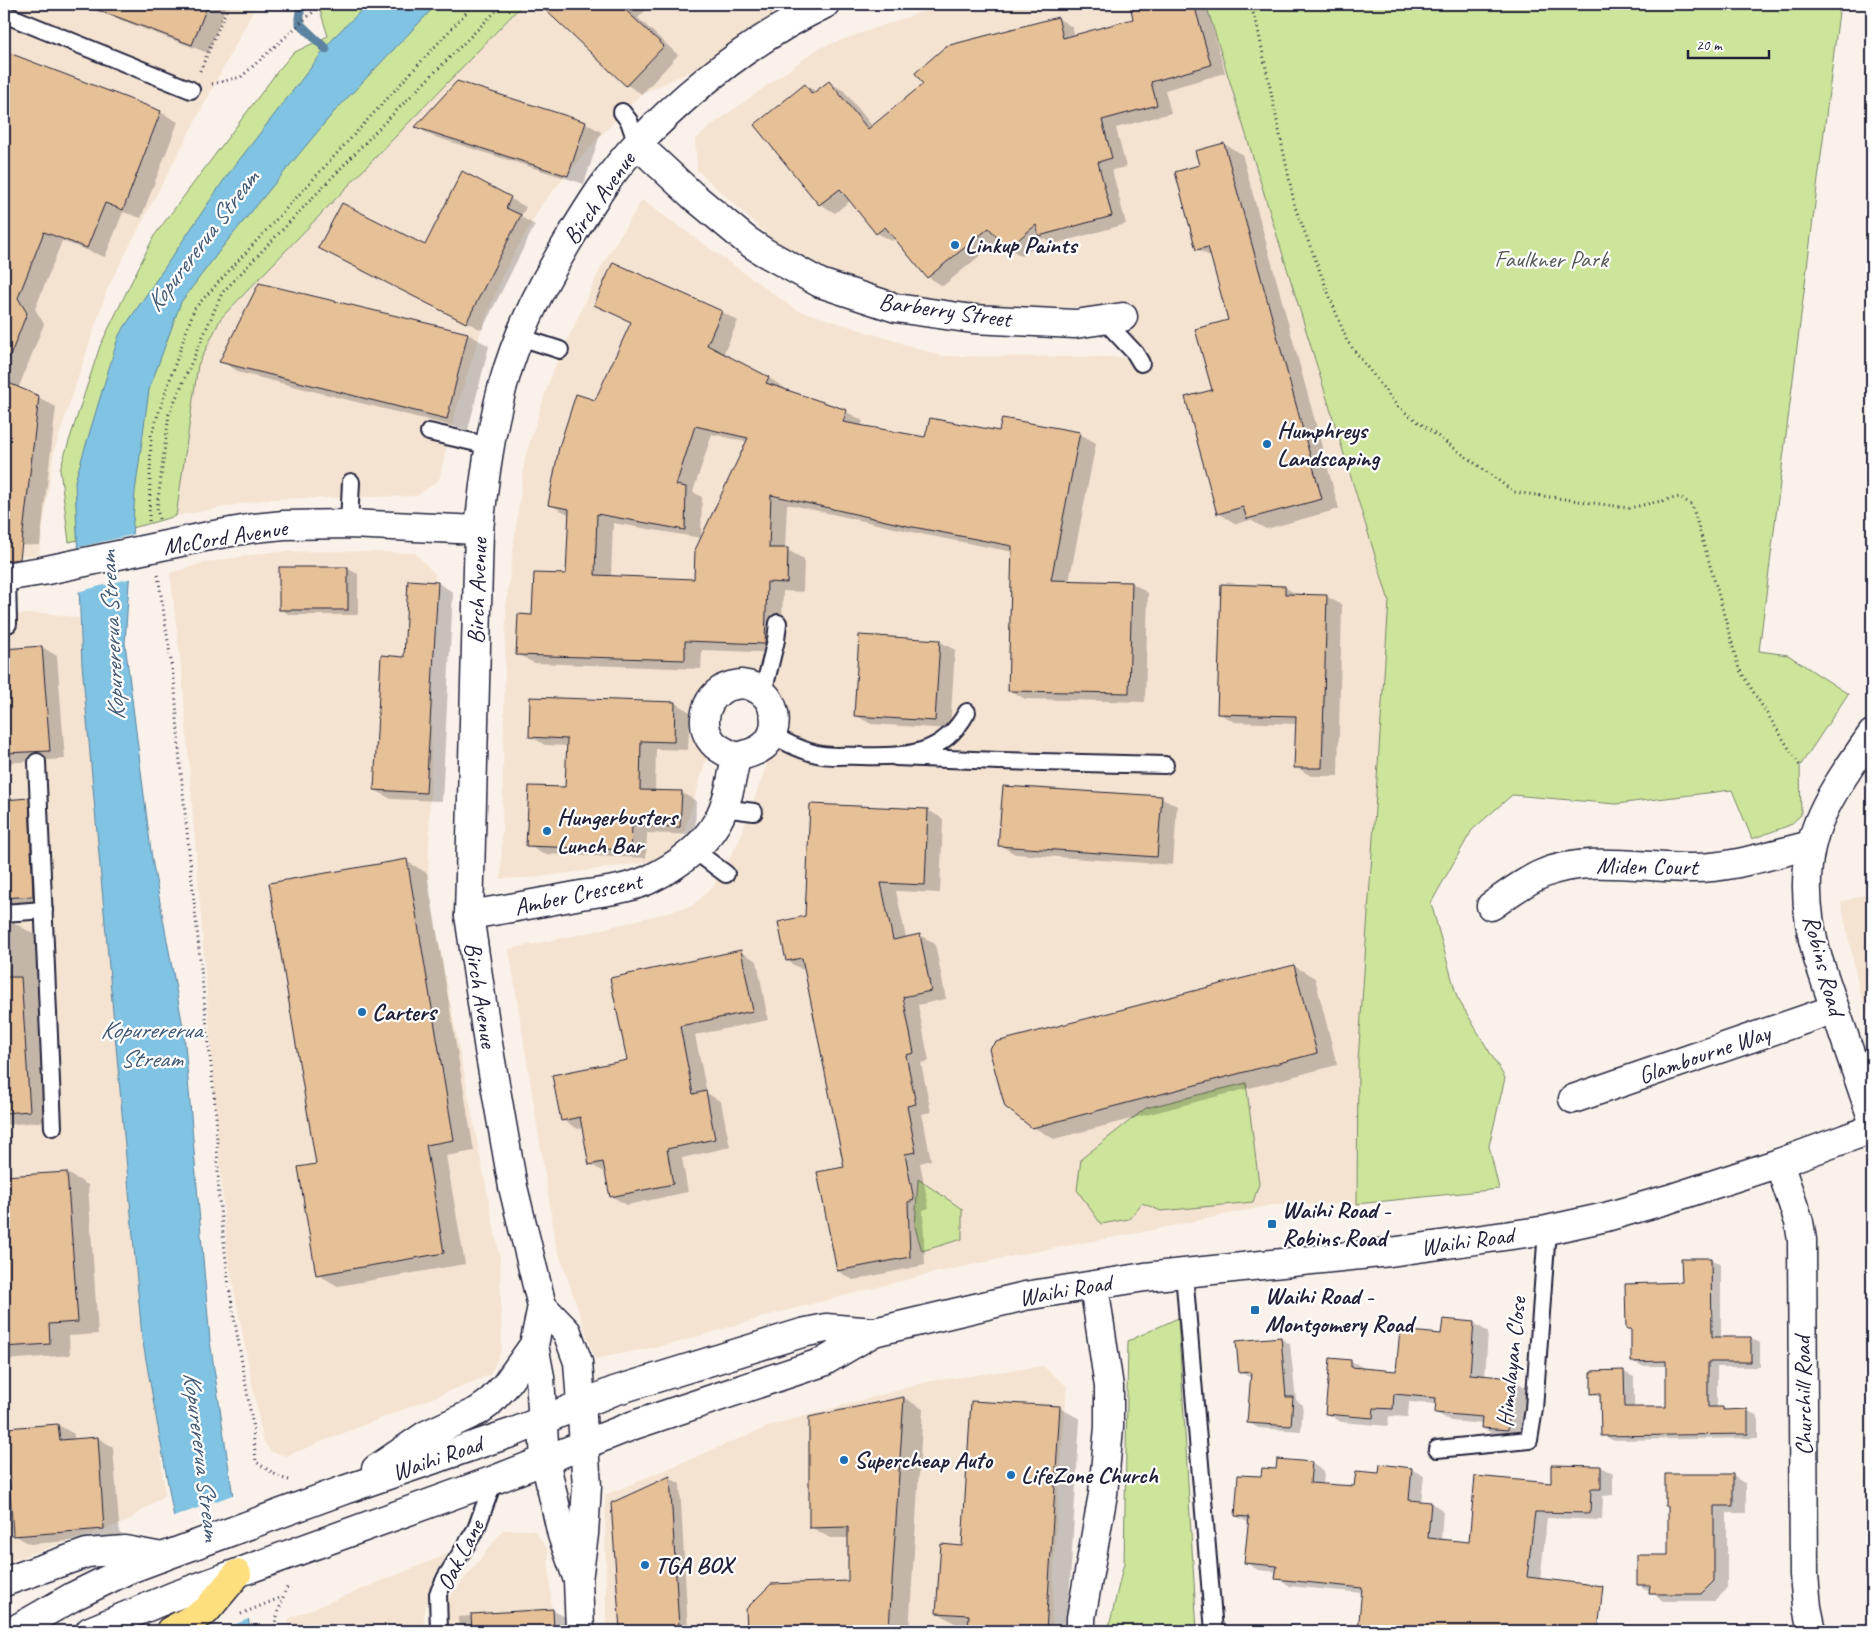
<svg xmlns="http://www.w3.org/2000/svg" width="1876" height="1635" font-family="Caveat,sans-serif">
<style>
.built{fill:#f4e3d1}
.green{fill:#cde59a;stroke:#78846a}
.water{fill:#81c3e2;stroke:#5b839f}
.pier{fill:#faf2ea}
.shadow{fill:#0003;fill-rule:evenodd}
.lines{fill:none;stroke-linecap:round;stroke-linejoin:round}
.stream{stroke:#5b839f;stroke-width:9}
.building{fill:#e6c097;stroke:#22223b;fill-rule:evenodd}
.service-casing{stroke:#22223b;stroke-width:20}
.minor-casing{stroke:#22223b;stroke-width:31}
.secondary-casing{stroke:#22223b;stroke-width:31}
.trunk-casing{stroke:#22223b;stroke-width:31}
.path{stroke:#22223b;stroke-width:3;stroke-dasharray:1 4;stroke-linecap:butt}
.service{stroke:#fff;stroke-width:16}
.minor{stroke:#fff;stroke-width:28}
.secondary{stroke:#fff;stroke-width:28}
.trunk{stroke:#fedf80;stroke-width:28}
.poi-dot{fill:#1f6fb2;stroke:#fff;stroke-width:2}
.labels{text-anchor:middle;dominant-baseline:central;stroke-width:4.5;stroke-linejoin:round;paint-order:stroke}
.street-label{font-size:24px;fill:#22223b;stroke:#fff}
.poi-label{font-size:24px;font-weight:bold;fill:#22223b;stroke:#fff;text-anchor:start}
.park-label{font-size:24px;fill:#555c58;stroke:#fff}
.water-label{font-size:25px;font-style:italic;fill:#435a75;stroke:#fff}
</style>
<rect width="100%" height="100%" fill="#faf2ea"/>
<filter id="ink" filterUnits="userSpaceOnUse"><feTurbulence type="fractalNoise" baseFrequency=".02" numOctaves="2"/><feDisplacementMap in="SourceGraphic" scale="10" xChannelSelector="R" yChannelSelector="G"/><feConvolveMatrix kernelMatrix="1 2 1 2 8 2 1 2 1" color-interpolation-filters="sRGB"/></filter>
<g filter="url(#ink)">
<g class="built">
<polygon points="4,4 257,4 108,287 54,451 39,555 4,556"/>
<polygon points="523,4 808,4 744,33 694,70 641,94 594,143 542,204 503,274 483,325 453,420 439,480 417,496 268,499 176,516 198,365 221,318"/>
<polygon points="944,4 1206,4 1389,601 1358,1060 1357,1204 1272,1205 1148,1231 1018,1255 925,1275 773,1314 676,1343 595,1359 556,1245 509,949 587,933 692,906 713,887 739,841 782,722 758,691 733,692 714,734 683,836 665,860 540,877 501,879 506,605 525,457 550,378 601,267 642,200 795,309 942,356 1122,357 1133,347 1123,314 1101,307 963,308 865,290 786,252 697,170 695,140 712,125 819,48"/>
<polygon points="339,551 415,553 435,574 428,887 500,1258 502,1349 490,1375 286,1456 271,1452 263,1440 227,1254 182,674 170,573 203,563 270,552"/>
<polygon points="47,613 79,618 165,1495 126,1522 4,1563 4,615"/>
<polygon points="1872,892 1872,1024 1859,989 1841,902"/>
<polygon points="1043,1366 1067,1386 1055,1540 1052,1631 606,1631 605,1495 772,1425 931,1381"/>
<polygon points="503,1530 534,1530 548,1550 553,1631 444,1631 442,1607"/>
<polygon points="448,1554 433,1578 424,1615 425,1631 290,1631 288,1619"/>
</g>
<g class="green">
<polygon points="318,4 523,4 221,318 198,365 176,516 144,525 69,542 60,469 100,346 154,236 277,72 293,53 328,36"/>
<polygon points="1206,4 1840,4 1759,651 1788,655 1848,694 1800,766 1801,815 1790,825 1752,839 1732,790 1616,804 1512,795 1472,830 1431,903 1457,997 1505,1078 1489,1146 1499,1189 1357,1204 1358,1061 1389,601"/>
<polygon points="1246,1083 1259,1184 1253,1202 1161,1211 1142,1203 1129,1219 1101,1224 1077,1190 1081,1159 1146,1108"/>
<polygon points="918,1179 962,1209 962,1239 922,1251 915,1227"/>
<polygon points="1178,1318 1197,1631 1108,1631 1124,1563 1128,1341"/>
</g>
<polygon class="water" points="368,4 437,4 333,113 224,245 181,302 149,390 135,492 125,643 152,859 184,1032 210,1341 236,1517 250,1631 194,1631 142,1337 82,664 75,481 119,335 226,177 336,35"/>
<g class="pier">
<polygon points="136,534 132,578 77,592 75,548"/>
<polygon points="235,1494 251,1618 218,1631 191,1631 171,1518"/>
</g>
<g class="shadow">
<polygon points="78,4 227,4 208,53"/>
<polygon points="541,4 652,4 638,18 678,55 642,94 627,85"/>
<polygon points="756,4 780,4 771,13"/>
<polygon points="1131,4 1206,4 1225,73 1165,90 1171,113 1116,128 1126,167 1112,170 1126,224 1054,244 1044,238 1022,256 1008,248 1000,239 943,286 928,277 896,238 892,241 877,233 851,200 835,213 820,204 756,125 805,85 817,92 829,82 844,91 873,127 1058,18 1072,27 1075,36 1135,19"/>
<polygon points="4,52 160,112 178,122 141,218 123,212 105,257 62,241 35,309 44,324 18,389 38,397 56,407 40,545 4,546"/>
<polygon points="586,123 601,132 584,184 432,136 417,127"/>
<polygon points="1224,144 1242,154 1339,509 1266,529 1250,520 1236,524 1218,513 1213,391 1230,320 1213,258 1197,249 1201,166"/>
<polygon points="462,173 526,207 521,217 535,225 482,330 320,248 425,246"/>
<path d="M614,264l108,48 16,9 -15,34 46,23 16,10 -1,2 63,22 16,9 -2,5 65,13 74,-6 3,-14 77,15 16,9 -27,139 63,1 16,10 -3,109 -120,-3 -16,-9 4,-138 -87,-17 -139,-31 -2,45 19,10 -1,33 -20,-1 -2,62 -79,-3 -1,19 -167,-6 -17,-9 16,-38 34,-40 3,-61 -20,-10 82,-182 -36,-19zM712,434l35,8 -51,138 -85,-3 2,-54 88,15 1,-41 -9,-5z"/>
<polygon points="260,285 468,334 489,346 468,430 241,373 221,361"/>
<polygon points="348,569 358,574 358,615 290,615 280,609"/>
<polygon points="438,583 453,592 442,801 391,799 375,790 405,658"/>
<polygon points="1285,587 1299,596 1326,596 1342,605 1338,776 1311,776 1296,767 1297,724 1234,722 1218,713"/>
<polygon points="939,641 955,650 950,729 871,724 855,715"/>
<polygon points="42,647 57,656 65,759 4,763 4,650"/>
<polygon points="531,698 675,703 690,712 688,750 656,749 655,791 681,792 696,801 695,835 647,833 646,858 543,854 528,845 566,789 568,746 545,745 530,736"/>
<polygon points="1161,797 1177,806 1173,865 1015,854 1000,845"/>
<polygon points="28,799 48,811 52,907 35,908 15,920 14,923 36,935 49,1121 4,1125 4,801"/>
<polygon points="928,810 943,819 940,893 896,891 906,938 920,935 935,944 946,999 918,1005 929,1061 921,1063 931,1112 922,1114 931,1160 920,1163 929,1208 923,1210 925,1265 853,1280 838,1271 845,1168 806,969 803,970 787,961 806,917"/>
<polygon points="406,861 427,873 474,1151 446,1156 465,1264 338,1286 317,1274 318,1165"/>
<polygon points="741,952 757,961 768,1020 695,1035 707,1093 721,1102 730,1147 682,1158 688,1192 627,1205 611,1196 606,1173 590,1164 583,1128 578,1129 562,1120 628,1061"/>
<polygon points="1294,966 1315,978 1337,1065 1054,1139 1033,1127"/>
<polygon points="67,1173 88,1185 98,1334 69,1336 70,1355 4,1360 4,1178"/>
<polygon points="1683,1259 1711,1259 1721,1265 1721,1338 1751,1338 1760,1343 1760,1367 1717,1367 1717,1408 1723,1408 1728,1411 1748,1411 1758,1416 1758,1438 1612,1440 1603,1435 1602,1398 1593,1393 1624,1372 1634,1377 1634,1408 1667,1408 1667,1366 1642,1366 1632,1361 1632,1331 1627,1329 1683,1283"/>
<polygon points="1474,1323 1488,1332 1485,1377 1512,1379 1527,1388 1522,1438 1497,1436 1482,1428 1483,1424 1451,1421 1436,1413 1437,1404 1409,1402 1408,1417 1389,1416 1388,1426 1341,1422 1326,1413 1331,1359 1351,1361 1366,1369 1397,1372 1443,1335"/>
<polygon points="1280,1338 1290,1344 1296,1400 1303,1405 1301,1431 1258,1428 1248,1422 1251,1378 1240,1372"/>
<polygon points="904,1398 923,1409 909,1631 748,1631 748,1609 850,1582 849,1538 830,1538 811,1527 810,1418"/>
<polygon points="1060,1408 1080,1419 1067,1631 969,1631 969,1625 958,1625 938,1613"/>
<polygon points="58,1425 74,1434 74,1440 98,1438 113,1447 120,1537 30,1544 14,1535"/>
<polygon points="1312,1464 1324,1471 1323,1485 1356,1487 1380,1474 1411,1469 1424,1476 1421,1502 1431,1503 1443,1510 1441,1540 1470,1544 1552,1484 1601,1467 1613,1474 1613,1495 1603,1496 1602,1520 1547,1518 1538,1600 1523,1631 1280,1631 1281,1624 1360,1631 1363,1593 1289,1586 1277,1578 1277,1572 1258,1570 1246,1563 1249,1523 1236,1516 1262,1478 1277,1470"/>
<polygon points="1733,1476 1746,1484 1746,1513 1727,1513 1727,1589 1715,1601 1664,1601 1638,1584 1669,1556 1669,1507 1666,1505"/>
<polygon points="670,1478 680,1484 688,1631 621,1631 613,1503"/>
<polygon points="1872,1532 1872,1557 1867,1533"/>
<polygon points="552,1610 571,1620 572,1631 459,1631 458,1617"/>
</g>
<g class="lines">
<polyline class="stream" points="300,4 300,24 326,49"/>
</g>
<g class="building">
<polygon points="88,4 208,4 192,45 88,6"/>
<polygon points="539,4 619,4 664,46 626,86"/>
<polygon points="1130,4 1194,4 1211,65 1151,82 1157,105 1102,120 1112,158 1098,162 1112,216 1039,236 1036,225 1007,249 989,228 927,278 885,227 876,234 840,189 819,205 754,125 805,84 812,94 829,81 868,129 923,84 915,73 946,46 1058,17 1063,38 1133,19"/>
<polygon points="4,51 161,111 123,210 105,203 87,248 44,232 18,298 27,313 5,369 4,368"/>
<polygon points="457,81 586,122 568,176 415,127"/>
<polygon points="1224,143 1322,499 1247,519 1243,507 1217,514 1185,397 1212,390 1195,329 1228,320 1208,247 1196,250 1175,172 1199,165 1195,151"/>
<polygon points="462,171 511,197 506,208 521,215 466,323 318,248 342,203 425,245"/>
<path d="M613,262l109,49 -15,34 62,32 -3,6 81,27 -4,12 82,15 5,-19 69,13 3,-13 78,14 -29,148 81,2 -3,111 -121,-2 4,-145 -104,-20 -137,-31 -2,53h19l-1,35 -20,-1 -2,62 -80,-3v19l-169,-5 2,-41 14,1 2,-42 32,1 3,-65 -21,-4 11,-58 17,-53 19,6 36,-78 -37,-17zM695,426l53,12 -53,112 -1,29 -99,-4 2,-61 88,16 1,-43 -10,-2z"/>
<polygon points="259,283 468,333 447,419 219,362"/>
<polygon points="4,381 39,396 20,559 4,561"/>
<rect x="279" y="567" width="69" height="43"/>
<polygon points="408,580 438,582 426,793 374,790 381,655 404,657"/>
<polygon points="1221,584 1285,586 1285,594 1327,595 1322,768 1294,768 1296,716 1217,714"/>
<polygon points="859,635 940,640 935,721 854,716"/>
<polygon points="42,646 50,751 4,753 4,649"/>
<polygon points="530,697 675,702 674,742 641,741 640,790 682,791 680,827 632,825 631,850 526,846 529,786 565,787 567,739 529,737"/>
<polygon points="1003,786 1162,796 1157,857 998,846"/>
<polygon points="29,798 33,896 4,898 4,800"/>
<polygon points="810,804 928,809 925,885 881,883 893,940 920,934 931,991 903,997 914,1053 906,1055 916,1104 907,1106 916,1152 905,1154 914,1200 908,1202 910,1257 837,1271 817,1172 844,1167 802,958 786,961 778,922 805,916"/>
<polygon points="407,859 454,1140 426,1145 444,1253 316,1275 298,1167 316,1164 269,883"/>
<polygon points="741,950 753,1011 680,1026 693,1094 706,1091 715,1139 667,1149 673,1184 610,1197 603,1162 589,1165 580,1117 561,1121 552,1075 627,1060 610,978"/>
<polygon points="1294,965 1317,1053 1032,1128 1005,1107 989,1049 996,1042"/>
<polygon points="4,977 21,977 30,1111 4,1113"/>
<polygon points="67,1172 78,1322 49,1324 50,1344 4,1347 4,1176"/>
<polygon points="1681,1258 1711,1258 1712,1337 1751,1337 1751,1362 1708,1362 1708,1407 1723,1407 1723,1410 1748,1409 1748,1434 1601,1436 1600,1393 1591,1394 1591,1371 1624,1370 1625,1407 1666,1407 1666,1361 1631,1362 1631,1329 1626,1329 1625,1284 1682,1282"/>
<polygon points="1443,1319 1474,1322 1470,1374 1512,1378 1508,1430 1481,1428 1482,1417 1435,1413 1436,1398 1394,1394 1393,1409 1374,1408 1373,1418 1325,1414 1330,1358 1351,1360 1351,1367 1396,1371 1400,1330 1441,1334"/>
<polygon points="1281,1337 1286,1397 1293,1397 1291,1426 1247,1423 1251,1372 1239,1373 1236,1341"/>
<polygon points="904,1397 889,1628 846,1631 747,1631 746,1609 771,1584 848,1581 848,1527 809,1528 809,1417"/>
<polygon points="971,1401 1060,1406 1046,1631 968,1631 969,1615 936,1613 941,1544 962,1546"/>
<polygon points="58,1424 60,1440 98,1437 104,1529 13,1536 6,1428"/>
<polygon points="1277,1459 1312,1462 1310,1483 1354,1486 1356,1471 1379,1473 1380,1464 1412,1468 1409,1500 1431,1502 1428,1538 1469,1542 1475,1476 1551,1483 1551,1465 1601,1466 1601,1489 1591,1489 1590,1513 1535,1512 1527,1577 1603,1586 1598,1631 1358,1631 1362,1588 1275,1579 1277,1566 1244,1563 1249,1517 1235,1516 1238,1475 1261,1476 1262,1468 1276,1469"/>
<polygon points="1665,1474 1733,1474 1733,1506 1714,1506 1714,1581 1701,1594 1649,1594 1650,1585 1637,1585 1637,1555 1668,1555 1668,1506 1665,1506"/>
<polygon points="670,1476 679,1628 620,1631 611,1503"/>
<polygon points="553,1609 554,1631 472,1631 471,1614"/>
</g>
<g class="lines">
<defs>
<g id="service">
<polyline points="4,14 191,90"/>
<polyline points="622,112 629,121 637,144"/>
<polyline points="1105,321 1135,353 1141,363"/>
<polyline points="520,337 560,350"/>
<polyline points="429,432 490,446"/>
<polyline points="349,524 351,482"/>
<polyline points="7,577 8,624"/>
<polyline points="763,693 776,640 778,623"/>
<path d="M772,735c15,8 32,17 50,20 12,2 26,0 39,1 45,1 82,0 106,-44"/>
<polyline points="896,757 999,761 1165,765"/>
<polyline points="37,762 53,1127"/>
<polyline points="723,808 754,812"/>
<polyline points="694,850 726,874"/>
<polyline points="4,913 44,910"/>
<polyline points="1184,1273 1214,1631"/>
<polyline points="1437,1449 1529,1440 1534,1409 1547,1230"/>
<polyline points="439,1631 438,1594 446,1577 476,1529 494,1480"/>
</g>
<g id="minor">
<polyline points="637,144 692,195 746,240 764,252 820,283 896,308 973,319 1075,324 1123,317"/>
<polyline points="4,577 42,571 214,535 254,528 284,525 349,524 479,530"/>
<path d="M742,684c3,1 8,1 11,3 23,9 29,41 12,58 -8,7 -19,10 -29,12 -8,-4 -17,-7 -23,-14 -13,-15 -10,-40 7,-52 6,-5 14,-6 22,-7z"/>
<path d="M1872,734c-17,25 -36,50 -49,78 -22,46 -19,99 -5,147l54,159"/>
<path d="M1491,906c16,-11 32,-24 51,-32 43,-19 104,-6 151,-6 39,0 80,-14 118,-23"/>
<path d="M469,915c38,-6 75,-13 112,-20 22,-3 47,-6 67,-15 27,-13 54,-32 69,-58 11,-19 15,-44 19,-65"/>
<polyline points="1573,1099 1835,1009"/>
<polyline points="1779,1163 1799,1222 1802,1240 1804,1575 1807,1607 1812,1631"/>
<polyline points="542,1306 567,1332 578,1362 587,1486 584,1534 578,1580 580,1631"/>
<path d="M578,1580l-16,-45 -17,-75 -5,-83 -6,-32 8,-39 -29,-119 -24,-137 -20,-135 10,-385c5,-49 11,-97 24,-145 14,-52 39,-101 67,-147 20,-33 41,-67 68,-95 54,-56 117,-105 187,-139"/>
<polyline points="1081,1631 1081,1618 1103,1494 1109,1427 1109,1387 1094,1285"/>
</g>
<g id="secondary">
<polyline points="376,1469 426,1435 478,1411 488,1404 505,1386 534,1345"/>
<polyline points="4,1582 87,1553 125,1550 162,1557"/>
<polyline points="13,1631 74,1596 127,1570 162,1557 344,1490 514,1432 614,1391 802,1333 826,1328 874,1332"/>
<polyline points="90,1631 174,1596 494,1480 634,1425 823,1362 874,1332 1025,1296 1145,1277 1390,1252 1547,1230 1606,1217 1669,1199 1779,1163 1872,1129"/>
</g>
<polyline id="trunk" points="170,1631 206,1611 237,1574"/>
</defs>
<use href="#service" class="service-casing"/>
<use href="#minor" class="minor-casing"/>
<use href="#secondary" class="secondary-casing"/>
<use href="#trunk" class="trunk-casing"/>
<g class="path">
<polyline points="1249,4 1256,20 1295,207 1347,341 1398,407 1514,492 1629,508 1680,497 1692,505 1717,589 1739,669 1800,766"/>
<polyline points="200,71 229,4"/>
<polyline points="212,84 241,77 322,4"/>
<polyline points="159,519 157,508 169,414 222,293 382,125 503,4"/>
<polyline points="149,521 151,435 194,309 474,4"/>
<polyline points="158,575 175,688 180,763 216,1115 219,1199 229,1287 252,1421 256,1462 281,1478 289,1480"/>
<polyline points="241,1614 282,1597"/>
<path d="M272,1631c6,-15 9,-31 16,-46"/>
</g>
<use href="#service" class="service"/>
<use href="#minor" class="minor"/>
<use href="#secondary" class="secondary"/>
<use href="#trunk" class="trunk"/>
</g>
</g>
<g class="poi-dot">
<circle cx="955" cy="245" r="5"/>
<circle cx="1267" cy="444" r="5"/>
<circle cx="547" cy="831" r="5"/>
<circle cx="362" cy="1012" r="5"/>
<rect x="1267" y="1219" width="10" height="10" rx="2.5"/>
<rect x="1250" y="1305" width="10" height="10" rx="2.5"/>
<circle cx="844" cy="1460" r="5"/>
<circle cx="1011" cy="1475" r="5"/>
<circle cx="645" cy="1565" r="5"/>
</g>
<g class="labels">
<g class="street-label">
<text transform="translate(599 198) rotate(-55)">Birch Avenue</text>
<text transform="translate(945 310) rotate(8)">Barberry Street</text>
<text transform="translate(225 537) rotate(-9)">McCord Avenue</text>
<text transform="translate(477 591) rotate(-88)">Birch Avenue</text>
<text transform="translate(1647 866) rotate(1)">Miden Court</text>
<text transform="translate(578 894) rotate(-12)">Amber Crescent</text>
<text transform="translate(1824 965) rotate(75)">Robins Road</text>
<text transform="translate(481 995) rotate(81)">Birch Avenue</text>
<text transform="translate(1704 1054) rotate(-19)">Glambourne Way</text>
<text transform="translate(1467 1241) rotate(-8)">Waihi Road</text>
<text transform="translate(1065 1290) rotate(-10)">Waihi Road</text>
<text transform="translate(1511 1362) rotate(-84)">Himalayan Close</text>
<text transform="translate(1803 1396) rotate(-91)">Churchill Road</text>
<text transform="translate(437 1458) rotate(-19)">Waihi Road</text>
<text transform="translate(460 1555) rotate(-63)">Oak Lane</text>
</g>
<g class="poi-label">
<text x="965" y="245">Linkup Paints</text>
<text x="1277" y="430">Humphreys<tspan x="1277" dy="28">Landscaping</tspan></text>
<text x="557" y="817">Hungerbusters<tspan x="557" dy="28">Lunch Bar</tspan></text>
<text x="372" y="1012">Carters</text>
<text x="1282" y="1210">Waihi Road -<tspan x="1282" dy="28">Robins Road</tspan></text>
<text x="1265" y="1296">Waihi Road -<tspan x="1265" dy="28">Montgomery Road</tspan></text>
<text x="854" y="1460">Supercheap Auto</text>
<text x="1021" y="1475">LifeZone Church</text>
<text x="655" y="1565">TGA BOX</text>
</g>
<g class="park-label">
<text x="1551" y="259">Faulkner Park</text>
</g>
<g class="water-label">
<text transform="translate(202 241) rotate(-53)">Kopurererua Stream</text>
<text transform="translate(112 636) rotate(-93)">Kopurererua Stream</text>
<text x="151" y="1030">Kopurererua<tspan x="151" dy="29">Stream</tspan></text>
<text transform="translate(202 1456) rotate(83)">Kopurererua Stream</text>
</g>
</g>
<rect width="1876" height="1635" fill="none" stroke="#fff" stroke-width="20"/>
<rect x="10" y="10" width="1856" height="1615" fill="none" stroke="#22223b" stroke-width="2" filter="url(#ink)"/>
<path d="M1688 50v8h81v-8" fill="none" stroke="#22223b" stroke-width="2.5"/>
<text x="1696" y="50" font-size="15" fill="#22223b" stroke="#ffffff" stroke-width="4" paint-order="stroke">20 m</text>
</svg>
